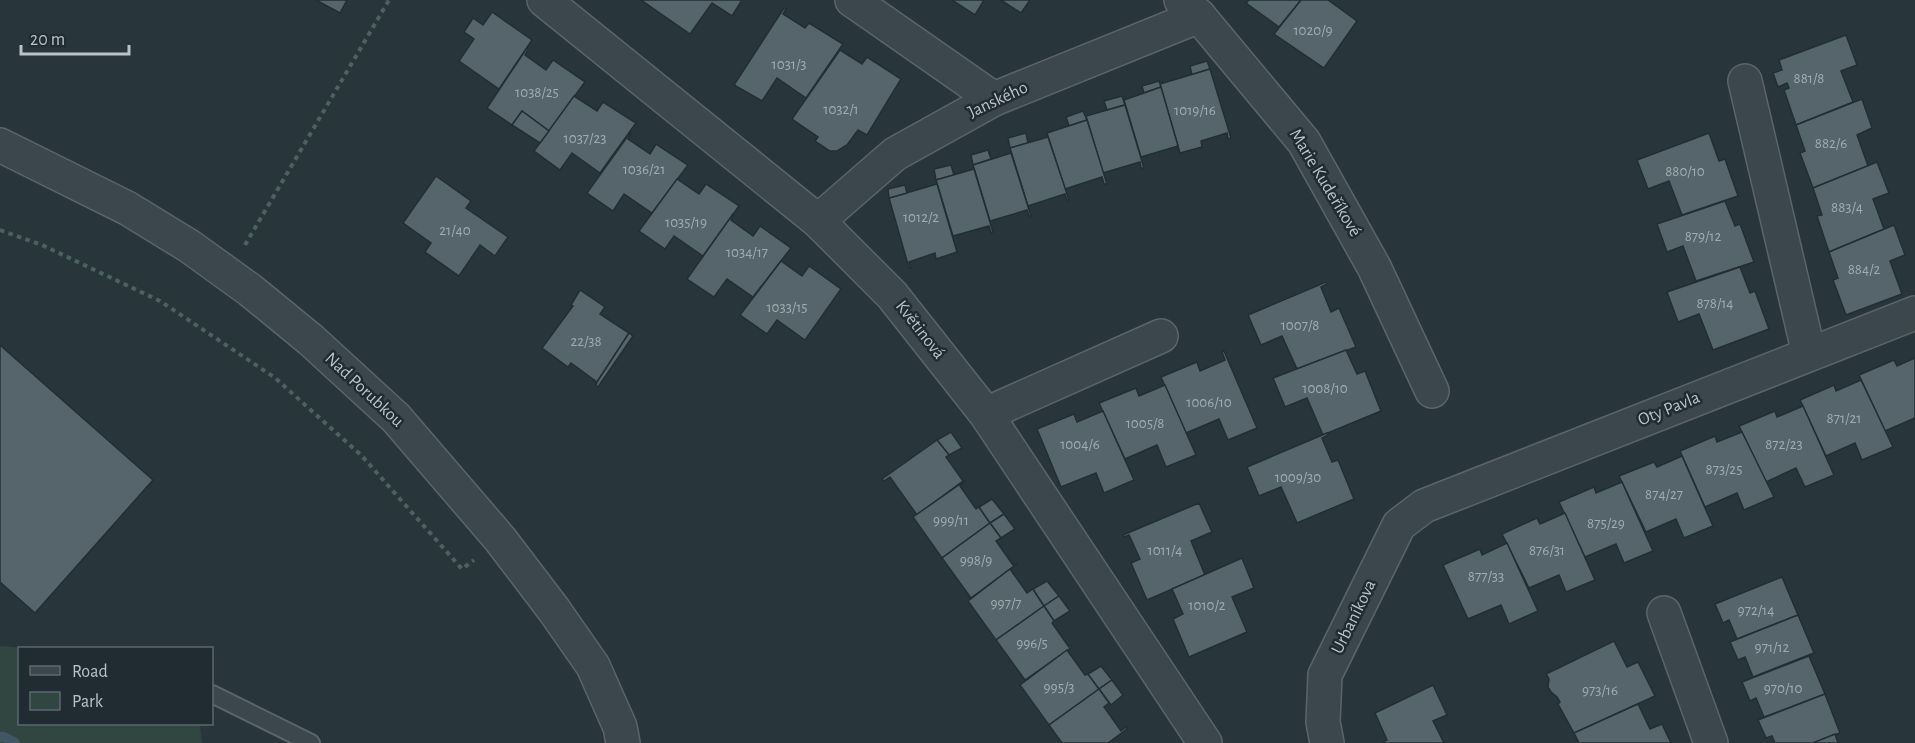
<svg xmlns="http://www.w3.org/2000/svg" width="1915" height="743" font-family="'Alegreya Sans',sans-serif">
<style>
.green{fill:#314640}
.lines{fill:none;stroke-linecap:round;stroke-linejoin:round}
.stream{stroke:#415763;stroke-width:10}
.building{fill:#56656c;stroke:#232e34;stroke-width:1.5}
.service-casing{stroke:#5a656b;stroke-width:20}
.minor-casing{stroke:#5a656b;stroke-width:36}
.path{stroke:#4f615e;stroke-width:4;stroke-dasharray:4.5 4.5;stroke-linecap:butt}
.service{stroke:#3c474d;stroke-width:16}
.minor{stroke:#3c474d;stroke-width:33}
.labels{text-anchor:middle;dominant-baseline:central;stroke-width:5;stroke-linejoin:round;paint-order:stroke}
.number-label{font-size:15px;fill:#a0abb1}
.street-label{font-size:18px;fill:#b8c2c8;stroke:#212c32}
</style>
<rect width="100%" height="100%" fill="#28363c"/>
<polygon class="green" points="0,646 31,648 20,648 20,724 197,724 200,725 202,743 0,743"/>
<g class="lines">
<polyline class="stream" points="0,737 4,737 15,743"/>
</g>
<g class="building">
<polygon points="316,0 347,0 340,13"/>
<polygon points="641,0 742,0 732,16 712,3 690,34"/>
<polygon points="952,0 984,0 975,15"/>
<polygon points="1001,0 1030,0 1021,13"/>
<polygon points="1249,0 1301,0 1279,27 1246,3"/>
<polygon points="1301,0 1328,0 1357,21 1324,68 1274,34"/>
<polygon points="784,8 786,9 783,14 805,28 809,23 843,44 806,98 777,78 762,101 734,85"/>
<polygon points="492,12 532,40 499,89 459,61 474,39 464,32 473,18 483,25"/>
<polygon points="1846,35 1857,65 1841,71 1853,102 1796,125 1784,90 1789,88 1787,83 1778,87 1773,73 1782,70 1779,60"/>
<polygon points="527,48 528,50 525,55 546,70 553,60 585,82 549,131 522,111 512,125 487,108"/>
<polygon points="840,50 862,64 867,57 901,79 867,135 858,130 847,145 837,151 830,151 815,141 818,137 792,119"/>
<polygon points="1207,61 1210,69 1192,75 1190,66"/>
<polygon points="1210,69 1231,138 1228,139 1227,133 1201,141 1202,147 1180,153 1160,84"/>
<polygon points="1159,81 1161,87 1144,93 1142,86"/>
<polygon points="1161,87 1178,146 1141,157 1124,100"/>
<polygon points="574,96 597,111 603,102 636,123 600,173 572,153 560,170 534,151"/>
<polygon points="1122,96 1125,105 1107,110 1104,101"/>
<polygon points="1862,99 1872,128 1857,135 1868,166 1813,188 1800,153 1805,151 1796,125"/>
<polygon points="1125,105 1144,168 1141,168 1140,162 1103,173 1086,116"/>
<polygon points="522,111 549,131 540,143 512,125"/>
<polygon points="1083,111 1087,120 1069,126 1066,117"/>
<polygon points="1087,120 1107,184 1104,184 1102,177 1065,189 1047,133"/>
<polygon points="630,133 631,134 628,139 650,154 656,144 688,165 652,213 624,194 613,211 587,193"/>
<polygon points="1026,133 1028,143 1010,148 1008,138"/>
<polygon points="1709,133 1719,161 1725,159 1738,196 1682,215 1669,181 1648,189 1637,160"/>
<polygon points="1048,137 1069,200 1067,200 1065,194 1028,206 1010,148"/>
<polygon points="988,150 991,159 973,165 971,155"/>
<polygon points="1011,153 1031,216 1029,216 1027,210 990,221 973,165"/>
<polygon points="1877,162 1889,193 1873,199 1884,229 1829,252 1817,216 1822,215 1813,188"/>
<polygon points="951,165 954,175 936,180 934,169"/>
<polygon points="974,169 993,232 991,233 989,226 953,236 936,180"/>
<polygon points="436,176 471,201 466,208 508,237 495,256 480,245 459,276 425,252 431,243 403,223"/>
<polygon points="677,179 699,194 706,184 739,206 703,256 674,236 665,249 639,231"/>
<polygon points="937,184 957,252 936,259 935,253 909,262 911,268 909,268 889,198"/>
<polygon points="905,185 907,193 889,198 888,189"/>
<polygon points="1725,201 1735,226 1740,224 1754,262 1696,281 1683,246 1667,252 1657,224"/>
<polygon points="733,214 734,215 731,220 753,236 760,226 791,248 753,297 727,279 714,297 687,279"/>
<polygon points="1894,225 1905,255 1890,261 1902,294 1846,315 1833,280 1838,278 1829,252"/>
<polygon points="781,261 802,276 809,266 841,289 805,340 777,320 767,334 740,315"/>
<polygon points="1740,267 1750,293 1755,291 1769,329 1713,350 1699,314 1678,322 1667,292"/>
<polygon points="1326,282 1327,284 1321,287 1331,312 1339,308 1356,347 1297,369 1282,336 1261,345 1248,315"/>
<polygon points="580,290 605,307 600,314 629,333 597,382 571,363 568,367 542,348 573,306 571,305"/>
<polygon points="629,333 633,336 598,387 596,385 597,382"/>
<polygon points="0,345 153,480 35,613 0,582"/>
<polygon points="1346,350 1357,374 1365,371 1381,411 1323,435 1307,398 1285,407 1273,378"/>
<polygon points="1224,351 1257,428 1228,440 1219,419 1186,433 1161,377 1197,362 1200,371 1225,360 1222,352"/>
<polygon points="1915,358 1915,418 1885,431 1859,375 1894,360 1897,366"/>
<polygon points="1861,380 1893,447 1862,460 1855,443 1826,456 1800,400 1834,385 1836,391"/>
<polygon points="1165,385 1196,455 1166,467 1157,445 1125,459 1099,403 1136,388 1139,396"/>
<polygon points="1803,406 1834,475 1805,487 1796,468 1766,482 1739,426 1775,411 1777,417"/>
<polygon points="1103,411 1134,480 1104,493 1096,473 1061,487 1037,429 1074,414 1077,422"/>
<polygon points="951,432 962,448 949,455 937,440"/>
<polygon points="1742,432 1774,497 1744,510 1737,493 1705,507 1680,451 1715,436 1717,442"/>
<polygon points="1327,433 1328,435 1322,438 1332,462 1338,460 1354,499 1297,523 1281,487 1259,496 1247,467"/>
<polygon points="937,440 949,455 946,457 963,481 917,515 890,477 884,481 882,479"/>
<polygon points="1682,456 1713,526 1684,538 1676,519 1646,532 1619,476 1654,462 1657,467"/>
<polygon points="966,480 960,486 976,509 979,507 990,523 942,558 913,517"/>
<polygon points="1622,482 1653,551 1624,563 1616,544 1585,557 1559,502 1594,487 1596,493"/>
<polygon points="992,499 1004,514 990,523 979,507"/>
<polygon points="1199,503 1212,532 1191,541 1205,575 1147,600 1131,563 1140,559 1129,535 1124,537 1123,535"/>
<polygon points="1565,513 1595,580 1566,592 1559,575 1529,588 1502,534 1537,518 1540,524"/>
<polygon points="1004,514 1015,529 1001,538 990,523"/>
<polygon points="990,523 1001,538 996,541 1013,565 1018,563 971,598 942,558"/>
<polygon points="1507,543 1538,611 1509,624 1501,605 1468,619 1443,565 1480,549 1482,555"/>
<polygon points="1242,558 1254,588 1232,597 1247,632 1189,657 1173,619 1183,614 1172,589"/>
<polygon points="1010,569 1027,593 1033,589 1044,606 996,640 968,601"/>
<polygon points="1782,577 1798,615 1737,639 1729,620 1723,623 1715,604"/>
<polygon points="1047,581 1059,596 1044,606 1033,589"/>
<polygon points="1059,596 1070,611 1054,621 1044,606"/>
<polygon points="1044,606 1054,621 1052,623 1069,647 1071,645 1072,647 1025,680 996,640"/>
<polygon points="1798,615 1814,653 1753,677 1745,657 1738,660 1730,642"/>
<polygon points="1614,641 1627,667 1638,662 1655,696 1574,733 1558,704 1560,702 1557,697 1551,692 1548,687 1549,679 1546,674"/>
<polygon points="1067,650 1085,675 1088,674 1099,689 1049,725 1020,685"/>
<polygon points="1809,656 1825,694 1764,717 1756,698 1750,701 1742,682"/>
<polygon points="1101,666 1112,680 1099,689 1088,674"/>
<polygon points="1112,680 1123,695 1111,705 1099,689"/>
<polygon points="1433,685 1447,715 1433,721 1444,743 1381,743 1387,740 1375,713"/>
<polygon points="1099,689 1109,703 1104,707 1121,731 1126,727 1127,729 1108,743 1062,743 1049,725"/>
<polygon points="1825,694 1840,733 1813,743 1775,743 1772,736 1766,738 1758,720"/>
<polygon points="1638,704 1650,729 1662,724 1671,743 1579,743 1574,733"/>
<polygon points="1835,734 1838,743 1813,743"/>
</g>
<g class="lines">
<defs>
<polyline id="service" points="212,694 311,743"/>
<g id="minor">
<polyline points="544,0 818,221 892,295 986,414 1205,743"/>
<polyline points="852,0 994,99"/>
<polyline points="1181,0 1199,16 1304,142 1374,267 1432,391"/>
<polyline points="1745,81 1809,354"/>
<polyline points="0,145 127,208 189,246 250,290 311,340 396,418 500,539 554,610 593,666 620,727 623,743"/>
<polyline points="818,221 895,154 994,99 1199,16"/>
<polyline points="986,414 1161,336"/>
<polyline points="1664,613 1711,743"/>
<polyline points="1327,743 1323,722 1325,675 1399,525 1424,506 1915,313"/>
</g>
</defs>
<use href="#service" class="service-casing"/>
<use href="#minor" class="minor-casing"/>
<g class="path">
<polyline points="0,230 42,245 160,301 274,377 361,455 462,569 474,560"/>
<polyline points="245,245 389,0"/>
</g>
<use href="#service" class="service"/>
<use href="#minor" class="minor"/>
</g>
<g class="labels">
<g class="number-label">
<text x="1313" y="30">1020/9</text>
<text x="789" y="64">1031/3</text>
<text x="1809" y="78">881/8</text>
<text x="537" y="92">1038/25</text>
<text x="841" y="109">1032/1</text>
<text x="1195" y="110">1019/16</text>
<text x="585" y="138">1037/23</text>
<text x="1831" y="143">882/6</text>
<text x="644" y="169">1036/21</text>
<text x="1685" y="171">880/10</text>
<text x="1847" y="207">883/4</text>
<text x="921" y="217">1012/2</text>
<text x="686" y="222">1035/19</text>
<text x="455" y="230">21/40</text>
<text x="1703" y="236">879/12</text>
<text x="747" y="252">1034/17</text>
<text x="1864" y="269">884/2</text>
<text x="1715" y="303">878/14</text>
<text x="787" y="307">1033/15</text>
<text x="1300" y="325">1007/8</text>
<text x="586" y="341">22/38</text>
<text x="1325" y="388">1008/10</text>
<text x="1209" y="402">1006/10</text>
<text x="1844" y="418">871/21</text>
<text x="1145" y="423">1005/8</text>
<text x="1080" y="444">1004/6</text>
<text x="1784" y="444">872/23</text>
<text x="1724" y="469">873/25</text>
<text x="1298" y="477">1009/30</text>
<text x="1664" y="494">874/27</text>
<text x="951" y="520">999/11</text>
<text x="1606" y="523">875/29</text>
<text x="1165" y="550">1011/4</text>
<text x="1547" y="550">876/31</text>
<text x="976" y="560">998/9</text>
<text x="1486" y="576">877/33</text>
<text x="1006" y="603">997/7</text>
<text x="1207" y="605">1010/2</text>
<text x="1756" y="610">972/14</text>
<text x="1032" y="643">996/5</text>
<text x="1772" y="647">971/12</text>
<text x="1059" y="687">995/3</text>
<text x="1783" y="688">970/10</text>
<text x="1600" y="690">973/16</text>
</g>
<g class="street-label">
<text transform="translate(998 100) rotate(-25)">Janského</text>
<text transform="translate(1325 183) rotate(59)">Marie Kudeříkové</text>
<text transform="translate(920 330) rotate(52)">Květinová</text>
<text transform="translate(364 390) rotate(43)">Nad Porubkou</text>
<text transform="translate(1669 409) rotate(-22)">Oty Pavla</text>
<text transform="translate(1354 617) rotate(-64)">Urbaníkova</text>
</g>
</g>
<rect x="18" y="647" width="195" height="78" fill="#212c32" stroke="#5d686e" stroke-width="1.5"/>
<rect x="30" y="666" width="30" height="9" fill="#3c474d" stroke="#5d686e" stroke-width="1.5"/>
<text x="72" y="677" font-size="18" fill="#b8c2c8">Road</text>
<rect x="30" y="692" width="30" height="18" fill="#314640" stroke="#5d686e" stroke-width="1.5"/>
<text x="72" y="707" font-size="18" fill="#b8c2c8">Park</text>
<path d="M21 45v9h108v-9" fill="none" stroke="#b8c2c8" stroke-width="3"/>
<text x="30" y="45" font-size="18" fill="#b8c2c8" stroke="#212c32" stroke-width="4.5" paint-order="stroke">20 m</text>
</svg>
